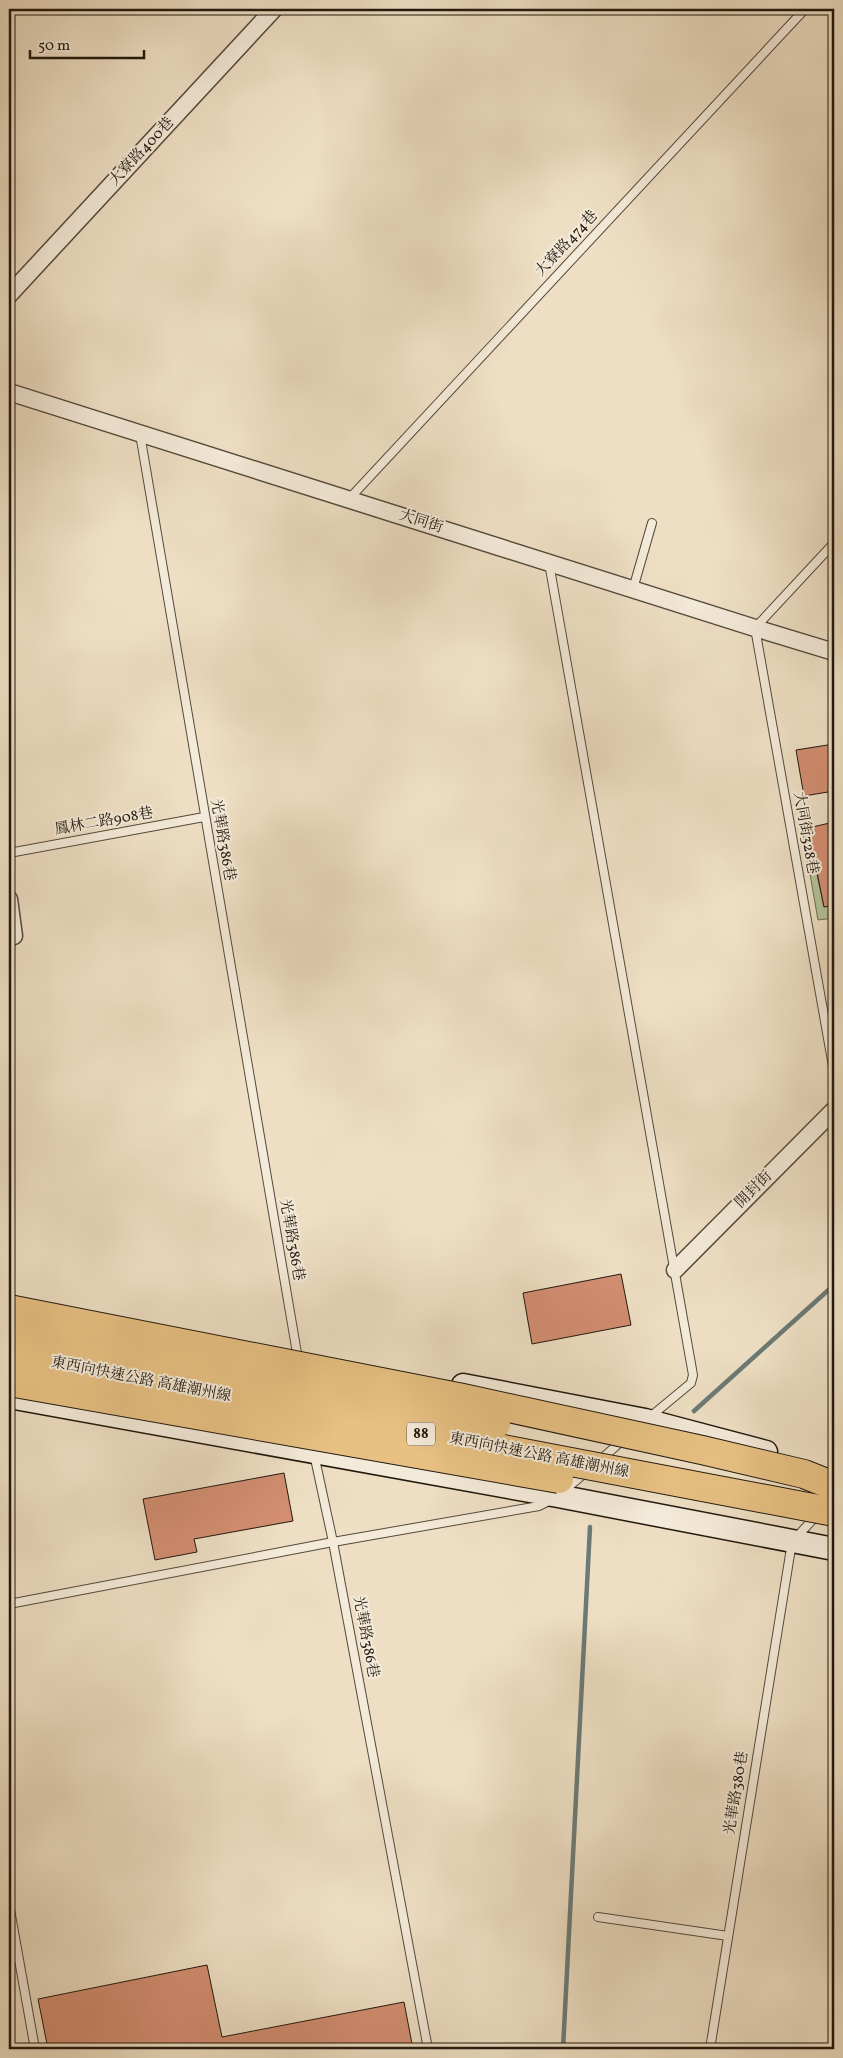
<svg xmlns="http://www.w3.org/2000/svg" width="843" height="2058" font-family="Vollkorn,'Noto Serif TC',serif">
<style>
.green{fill:#b3c399;stroke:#6a6e54}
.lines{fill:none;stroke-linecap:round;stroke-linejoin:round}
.stream{stroke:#6b7a76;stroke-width:4.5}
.building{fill:#d38e72;stroke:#21180e}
.service-casing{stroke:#544a3c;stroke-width:10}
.minor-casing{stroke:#544a3c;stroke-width:19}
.secondary-casing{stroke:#21180e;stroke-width:25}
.service{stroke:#f4ead9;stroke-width:8}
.minor{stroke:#f4ead9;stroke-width:16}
.secondary{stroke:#f4ead9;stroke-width:22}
.trunk-bridge-casing{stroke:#21180e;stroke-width:30;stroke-linecap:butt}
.trunk-bridge{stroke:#e7c082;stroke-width:28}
.labels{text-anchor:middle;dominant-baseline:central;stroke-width:4;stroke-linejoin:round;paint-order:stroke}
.shield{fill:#f4ead9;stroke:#60574b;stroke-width:1}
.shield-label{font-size:14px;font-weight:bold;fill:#21180e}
.street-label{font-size:15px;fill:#21180e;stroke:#f4ead9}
</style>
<rect width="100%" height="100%" fill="#eedfc4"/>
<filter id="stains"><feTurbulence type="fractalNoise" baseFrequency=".004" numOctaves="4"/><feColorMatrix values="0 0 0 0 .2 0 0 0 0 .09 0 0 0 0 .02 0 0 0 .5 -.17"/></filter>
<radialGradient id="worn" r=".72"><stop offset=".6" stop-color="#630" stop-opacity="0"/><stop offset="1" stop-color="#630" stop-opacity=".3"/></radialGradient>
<polygon class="green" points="802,828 807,828 824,907 834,905 834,918 818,920"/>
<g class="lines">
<g class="stream">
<polyline points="694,1411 834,1285"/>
<polyline points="563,2049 590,1527"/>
</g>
</g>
<g class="building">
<polygon points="834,744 834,791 804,796 796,750"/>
<polygon points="834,822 834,905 824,907 808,828"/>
<polygon points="621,1274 631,1325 532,1344 523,1293"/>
<polygon points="284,1473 293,1521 194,1539 197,1552 155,1560 143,1499"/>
<polygon points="207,1965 222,2037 404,2002 413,2049 48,2049 38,1999"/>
</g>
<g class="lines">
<defs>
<g id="service">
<polyline points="140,434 298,1359"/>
<polyline points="349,499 805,9"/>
<polyline points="834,543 755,628 834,1072"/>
<polyline points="549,563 693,1375 691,1383 650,1417"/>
<polyline points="633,589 652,523"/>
<polyline points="9,853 204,817"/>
<polyline points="314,1454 333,1542 428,2049"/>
<polyline points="599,1461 624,1439"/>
<polyline points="565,1490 586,1472"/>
<polyline points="9,1604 333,1542 539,1506 549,1501"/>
<polyline points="9,1904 35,2049"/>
<polyline points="598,1917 728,1936"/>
<polyline points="710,2049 792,1542 817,1515"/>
</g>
<g id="minor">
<polyline points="9,295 274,9"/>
<polyline points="9,392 755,628 834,652"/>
<polyline points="9,899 14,936"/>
<polyline points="675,1270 834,1110"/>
</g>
<g id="secondary">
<polyline points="463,1385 645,1420 766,1452"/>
<polyline points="9,1397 558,1496 834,1549"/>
</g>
</defs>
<use href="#service" class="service-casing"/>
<use href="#minor" class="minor-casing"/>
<use href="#secondary" class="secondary-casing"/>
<use href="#service" class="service"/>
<use href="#minor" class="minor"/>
<use href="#secondary" class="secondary"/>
<defs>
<g id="trunk-bridge">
<polyline points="9,1309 463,1398 702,1450 804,1474 834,1486"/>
<polyline points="9,1331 496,1424"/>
<polyline points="9,1355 834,1512"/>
<polyline points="9,1382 559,1479"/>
</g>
</defs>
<use href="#trunk-bridge" class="trunk-bridge-casing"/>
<use href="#trunk-bridge" class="trunk-bridge"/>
</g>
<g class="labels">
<rect class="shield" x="407" y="1422.5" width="28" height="23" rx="4"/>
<g class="shield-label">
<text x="421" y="1434">88</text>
</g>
<g class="street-label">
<text transform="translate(142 152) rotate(-47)">大寮路400巷</text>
<text transform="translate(567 244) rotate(-47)">大寮路474巷</text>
<text transform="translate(421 522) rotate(18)">大同街</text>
<text transform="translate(104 822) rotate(-10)">鳳林二路908巷</text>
<text transform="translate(805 833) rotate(80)">大同街328巷</text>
<text transform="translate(222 840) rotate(80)">光華路386巷</text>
<text transform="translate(754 1190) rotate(-45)">開封街</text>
<text transform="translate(291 1240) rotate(80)">光華路386巷</text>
<text transform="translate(141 1380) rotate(11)">東西向快速公路 高雄潮州線</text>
<text transform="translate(539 1456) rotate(11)">東西向快速公路 高雄潮州線</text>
<text transform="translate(365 1637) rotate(79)">光華路386巷</text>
<text transform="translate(737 1793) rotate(-81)">光華路380巷</text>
</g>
</g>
<rect width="843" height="2058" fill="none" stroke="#eedfc4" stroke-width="30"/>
<rect x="10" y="10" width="823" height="2038" fill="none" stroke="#21180e" stroke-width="2.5"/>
<rect x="15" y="15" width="813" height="2028" fill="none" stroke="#21180e"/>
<path d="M30 50v8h114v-8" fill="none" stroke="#21180e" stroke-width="2.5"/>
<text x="38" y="50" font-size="15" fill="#21180e" stroke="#f4ead9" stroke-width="4" paint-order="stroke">50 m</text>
<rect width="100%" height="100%" filter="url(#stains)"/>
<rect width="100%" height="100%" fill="url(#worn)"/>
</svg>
